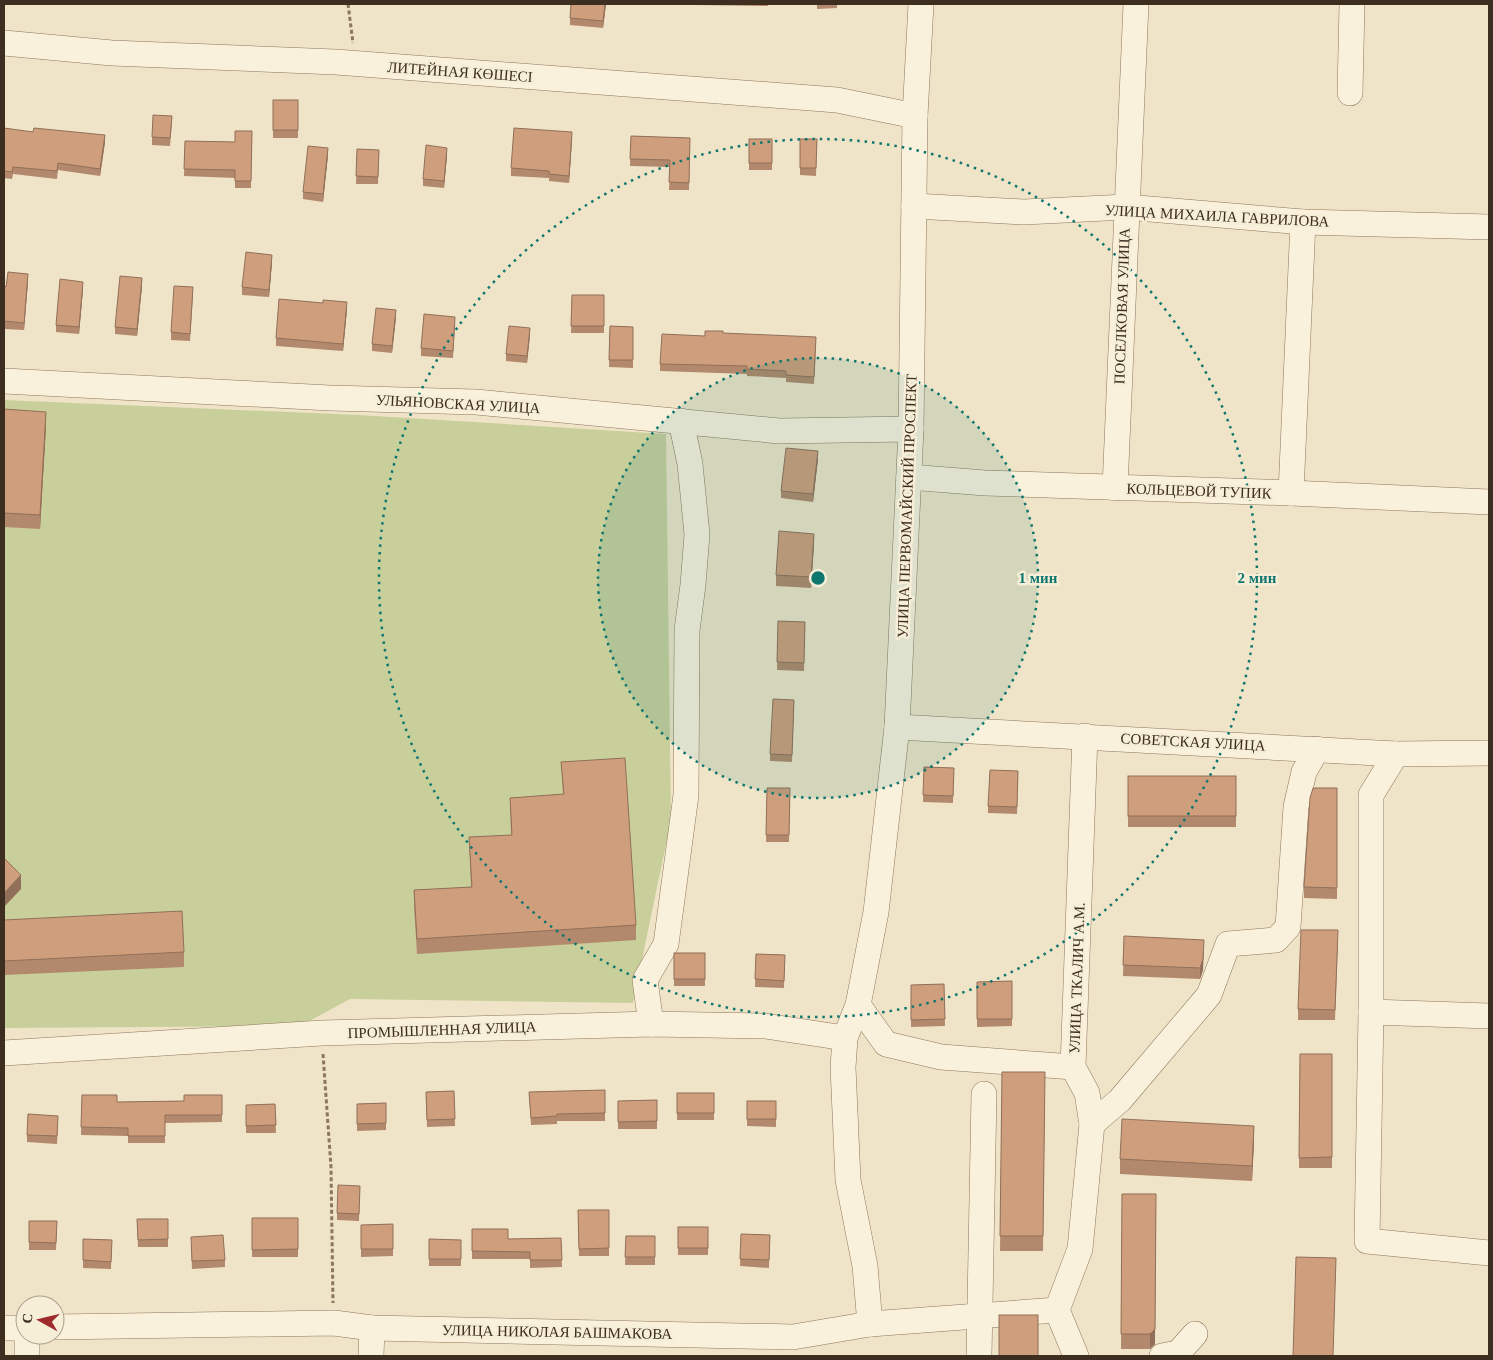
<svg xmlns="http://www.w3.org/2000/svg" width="1493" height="1360" font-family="Georgia,serif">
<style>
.green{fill:#c9cf9b}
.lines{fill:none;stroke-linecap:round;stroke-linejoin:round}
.minor-casing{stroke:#8d765c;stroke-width:26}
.path{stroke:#8d765c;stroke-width:3;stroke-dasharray:4 2.5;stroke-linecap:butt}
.minor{stroke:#faf1dc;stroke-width:25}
.wall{fill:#b2896c}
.shaded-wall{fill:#916f58}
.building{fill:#cf9f7d;stroke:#916f58}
.ring{fill:none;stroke:#0f766e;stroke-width:2.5;stroke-dasharray:2.5 5}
.labels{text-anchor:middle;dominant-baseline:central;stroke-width:5;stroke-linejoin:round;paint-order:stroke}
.street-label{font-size:15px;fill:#3d2e20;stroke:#f7eed8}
.centre{fill:#0f766e;stroke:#f7eed8;stroke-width:2.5}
.ring-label{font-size:15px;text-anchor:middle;font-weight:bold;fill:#0f766e;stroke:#f7eed8;stroke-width:5;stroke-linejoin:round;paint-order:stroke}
</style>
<rect width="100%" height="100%" fill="#f0e4c8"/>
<polygon class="green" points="4,400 359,415 666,434 671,820 633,1003 350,999 300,1026 4,1028"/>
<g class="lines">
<defs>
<g id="minor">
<polyline points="4,43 112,53 336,62 837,100 915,116"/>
<polyline points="1350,93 1352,4"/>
<polyline points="914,206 1024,212 1126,207 1303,222 1489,227"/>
<polyline points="4,381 330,398 476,402 779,431 911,429"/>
<polyline points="909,477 985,483 1291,493 1489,502"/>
<polyline points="1115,488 1136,4"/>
<polyline points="1291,493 1303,222"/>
<polyline points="897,727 1396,754 1489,753"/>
<polyline points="1396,754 1371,795 1371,1012 1367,1241 1489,1253"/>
<polyline points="858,1005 886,1044 941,1057 1073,1067"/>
<polyline points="1371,1012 1489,1016"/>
<polyline points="651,1024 645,980 666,944 686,795 687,630 693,585 697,534 690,464 681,421"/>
<polyline points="845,1038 843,1067 848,1180 865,1266 870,1324"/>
<polyline points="4,1053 322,1033 651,1024 765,1026 845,1038 858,1005 876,912 897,727 911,429 915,116 921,4"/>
<polyline points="1092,1124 1120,1100 1209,995 1228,944 1276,940 1288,927 1296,807 1304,772 1317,749"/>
<polyline points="55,1327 334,1323 372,1328 793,1337 870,1324 1057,1310"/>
<polyline points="4,1328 25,1328"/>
<polyline points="27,1335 27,1356"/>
<polyline points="371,1356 372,1328"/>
<polyline points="979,1356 984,1094"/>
<polyline points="1076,1356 1057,1310 1080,1249 1092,1124 1087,1093 1073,1067 1085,736"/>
<polyline points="1162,1356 1178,1353 1195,1334"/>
</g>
</defs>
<use href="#minor" class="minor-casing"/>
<g class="path">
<polyline points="348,4 353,43"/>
<polyline points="323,1054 331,1167 333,1303"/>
</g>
<use href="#minor" class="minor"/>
</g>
<g class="wall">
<polygon points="606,4 603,28 570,25 570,18"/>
<polygon points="697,4 768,4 768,6 697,5"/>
<polygon points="817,4 837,4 837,8 817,9"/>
<rect x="273" y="100" width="25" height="38"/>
<polygon points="172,123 170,146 152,145 152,137"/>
<polygon points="4,128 105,142 100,176 58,170 57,179 13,174 12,179 4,178"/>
<polygon points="252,131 251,188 235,188 235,178 184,176 185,141 235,142"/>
<polygon points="631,136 690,138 689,190 669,190 670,167 630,166"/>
<polygon points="572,139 569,183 549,181 549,178 511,176 511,168"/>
<rect x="749" y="139" width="23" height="31"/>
<polygon points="800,139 817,139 816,176 800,175"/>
<polygon points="357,149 379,150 378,184 356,184"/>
<polygon points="328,155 323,202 303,199 303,192"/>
<polygon points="447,155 444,188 423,186 423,179"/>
<polygon points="272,262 269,297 242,295 242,287"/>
<polygon points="28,281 24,330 4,329 4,286 6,287"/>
<polygon points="142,286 137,336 115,334 115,327"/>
<polygon points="83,289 79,334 56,332 56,325"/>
<polygon points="193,295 190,341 171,340 171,332"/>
<polygon points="572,295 604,295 604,333 571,333"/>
<polygon points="347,309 343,351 276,346 276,338"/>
<polygon points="396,317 392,353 372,351 372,344"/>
<polygon points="455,324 453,358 421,356 421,348"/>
<polygon points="610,326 633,327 633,368 609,367"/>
<polygon points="723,333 816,345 814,384 786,382 786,378 747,376 747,374 660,371 660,364 705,336"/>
<polygon points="530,335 527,363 506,361 506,354"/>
<polygon points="4,409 46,426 40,529 4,527"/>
<polygon points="818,459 813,502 781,498 781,491"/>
<polygon points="814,544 811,588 776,586 776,575"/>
<polygon points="778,621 805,622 804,671 777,670"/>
<polygon points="794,707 792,762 770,761 770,754"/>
<polygon points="561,762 636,925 636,940 417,954 414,905 414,890 471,887 469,837 511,835 510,798 563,794"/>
<polygon points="924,767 954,768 953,803 923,802"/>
<polygon points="1018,771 1017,814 988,813 988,806"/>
<rect x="1128" y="776" width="108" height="51"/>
<polygon points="767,788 790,788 789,842 766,842"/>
<polygon points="1337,788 1337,899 1304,898 1304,887"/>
<polygon points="4,920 184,952 184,967 4,975"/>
<polygon points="1124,936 1203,970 1200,979 1123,976"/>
<polygon points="1338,941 1335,1020 1298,1020 1298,1009"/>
<rect x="674" y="953" width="31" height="33"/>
<polygon points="756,954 785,955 784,988 755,987"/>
<polygon points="1012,981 1012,1026 977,1027 977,982"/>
<polygon points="944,984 945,1026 911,1027 911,985"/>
<polygon points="1300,1054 1332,1054 1332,1168 1299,1168"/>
<polygon points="1002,1072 1045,1072 1043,1251 1000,1251"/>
<polygon points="605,1090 605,1121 557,1121 557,1124 531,1125 529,1092"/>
<polygon points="454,1091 455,1126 427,1127 426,1092"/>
<rect x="677" y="1093" width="37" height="27"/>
<polygon points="82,1095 117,1102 184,1101 222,1095 222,1122 165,1123 165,1143 128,1143 128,1136 81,1135"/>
<polygon points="657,1100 657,1129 618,1129 618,1101"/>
<polygon points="747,1101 776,1101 776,1127 747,1126"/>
<polygon points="386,1103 386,1130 357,1131 357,1104"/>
<polygon points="275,1104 276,1133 246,1133 246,1105"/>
<polygon points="58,1123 57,1144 27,1142 27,1135"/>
<polygon points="1254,1141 1252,1181 1120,1174 1120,1159"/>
<polygon points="360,1186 359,1221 337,1220 337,1213"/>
<polygon points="1122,1194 1155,1344 1150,1349 1121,1349"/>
<polygon points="578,1210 609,1210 609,1256 579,1256"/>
<rect x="252" y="1218" width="46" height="39"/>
<polygon points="137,1219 168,1219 168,1247 138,1247"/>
<polygon points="29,1221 57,1221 56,1250 29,1250"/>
<polygon points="393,1224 393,1256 361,1257 361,1225"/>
<rect x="678" y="1227" width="30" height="28"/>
<polygon points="472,1229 508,1239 561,1238 562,1267 530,1268 530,1259 472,1259"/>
<polygon points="741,1234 770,1235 769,1268 740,1266"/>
<polygon points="626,1236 655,1236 655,1265 625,1265"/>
<polygon points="83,1239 112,1240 111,1269 83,1268"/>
<polygon points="429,1239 461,1240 461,1266 429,1266"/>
<polygon points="191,1244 225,1260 225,1267 192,1269"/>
</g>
<g class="shaded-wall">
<polygon points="605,4 606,4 603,28 603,21"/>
<polygon points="572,132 572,139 569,183 569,176"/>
<polygon points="105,135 105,142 100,176 100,169"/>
<polygon points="328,148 328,155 323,202 323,194"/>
<polygon points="447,148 447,155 444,188 444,181"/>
<polygon points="272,255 272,262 269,297 269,290"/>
<polygon points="28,274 28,281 24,330 24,323"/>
<polygon points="142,278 142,286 137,336 137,329"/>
<polygon points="83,282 83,289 79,334 79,327"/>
<polygon points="347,302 347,309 343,351 343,344"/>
<polygon points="396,310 396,317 392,353 392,346"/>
<polygon points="530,328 530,335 527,363 527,356"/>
<polygon points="46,412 46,426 40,529 40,515"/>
<polygon points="818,451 818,459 813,502 813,494"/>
<polygon points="814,534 814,544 811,588 811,577"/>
<polygon points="21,875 21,889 4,907 4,893"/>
<polygon points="1204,950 1203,970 1200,979 1200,968"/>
<polygon points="1254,1126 1254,1141 1252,1181 1252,1166"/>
<polygon points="1156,1194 1155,1344 1150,1349 1150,1334"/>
</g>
<g class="building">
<polygon points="571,4 605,4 603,21 570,18"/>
<rect x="273" y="100" width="25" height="30"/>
<polygon points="153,115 172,116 170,138 152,137"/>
<polygon points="4,128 33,132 34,128 105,135 100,169 58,163 57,171 13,167 12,172 4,171"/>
<polygon points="514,128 572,132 569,176 549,174 549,171 511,168"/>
<polygon points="235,131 252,131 251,181 235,181 235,170 184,169 185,141 235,142"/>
<polygon points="631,136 690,138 689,183 669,182 670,160 630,159"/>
<rect x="749" y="139" width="23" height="24"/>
<polygon points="800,139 817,139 816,168 800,168"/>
<polygon points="426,145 447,148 444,181 423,179"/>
<polygon points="308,146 328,148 323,194 303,192"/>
<polygon points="357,149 379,150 378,177 356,176"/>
<polygon points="246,252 272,255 269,290 242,287"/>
<polygon points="8,272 28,274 24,323 4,321 4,286 6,287"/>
<polygon points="120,276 142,278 137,329 115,327"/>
<polygon points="60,279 83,282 79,327 56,325"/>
<polygon points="174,286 193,287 190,334 171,332"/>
<polygon points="572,295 604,295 604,326 571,326"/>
<polygon points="279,299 323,303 323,300 347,302 343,344 276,338"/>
<polygon points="376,308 396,310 392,346 372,344"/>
<polygon points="424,314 455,317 453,351 421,348"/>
<polygon points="509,326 530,328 527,356 506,354"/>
<polygon points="610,326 633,327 633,360 609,360"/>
<polygon points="705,331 723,331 723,333 816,337 814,377 786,375 786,371 747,369 747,366 660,364 662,334 705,336"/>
<polygon points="4,409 46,412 40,515 4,513"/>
<polygon points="786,448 818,451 813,494 781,491"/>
<polygon points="779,531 814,534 811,577 776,575"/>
<polygon points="778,621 805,622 804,663 777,662"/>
<polygon points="773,699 794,700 792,755 770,754"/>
<polygon points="625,758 636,925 417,939 414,890 472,887 469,837 512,835 510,798 564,794 561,762"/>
<polygon points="924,767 954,768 953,796 923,795"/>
<polygon points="990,770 1018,771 1017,807 988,806"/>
<rect x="1128" y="776" width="108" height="40"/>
<polygon points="767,788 790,788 789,835 766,835"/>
<polygon points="1313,788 1337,788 1337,888 1304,887 1310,798"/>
<polygon points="4,858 21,875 4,893"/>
<polygon points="182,911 184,952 4,961 4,920"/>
<polygon points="1301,930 1338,930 1335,1010 1298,1009"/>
<polygon points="1124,936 1204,940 1203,959 1200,968 1123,965"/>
<rect x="674" y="953" width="31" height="26"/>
<polygon points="756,954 785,955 784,981 755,979"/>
<polygon points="1012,981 1012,1019 977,1019 977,982"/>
<polygon points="944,984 945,1019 911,1020 911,985"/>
<polygon points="1300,1054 1332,1054 1332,1157 1299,1158"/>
<polygon points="1002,1072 1045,1072 1043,1236 1000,1236"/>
<polygon points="605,1090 605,1113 557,1114 557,1116 531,1118 529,1092"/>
<polygon points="454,1091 455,1119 427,1120 426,1092"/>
<rect x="677" y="1093" width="37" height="20"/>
<polygon points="82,1095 117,1095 117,1102 184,1101 184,1095 222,1095 222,1115 165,1115 165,1136 128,1136 128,1128 81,1127"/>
<polygon points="657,1100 657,1121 618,1122 618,1101"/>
<rect x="747" y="1101" width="29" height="18"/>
<polygon points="386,1103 386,1123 357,1124 357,1104"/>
<polygon points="275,1104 276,1125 246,1126 246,1105"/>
<polygon points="28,1114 58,1116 57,1136 27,1135"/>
<polygon points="1122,1119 1254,1126 1252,1166 1120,1159"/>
<polygon points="338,1185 360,1186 359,1214 337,1213"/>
<polygon points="1122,1194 1156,1194 1155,1329 1150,1334 1121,1334"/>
<polygon points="578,1210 609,1210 609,1248 579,1249"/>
<polygon points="252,1218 298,1218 298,1249 252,1250"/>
<polygon points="137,1219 168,1219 168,1239 138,1240"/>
<polygon points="29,1221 57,1221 56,1243 29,1242"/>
<polygon points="393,1224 393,1249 361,1249 361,1225"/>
<rect x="678" y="1227" width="30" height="21"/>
<polygon points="472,1229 508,1229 508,1239 561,1238 562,1260 530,1260 530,1252 472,1251"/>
<polygon points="741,1234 770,1235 769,1260 740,1259"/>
<polygon points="223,1235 225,1260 192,1261 191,1237"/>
<polygon points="626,1236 655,1236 655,1257 625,1257"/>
<polygon points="83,1239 112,1240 111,1262 83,1260"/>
<polygon points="429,1239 461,1240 461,1259 429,1259"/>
<polygon points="1296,1257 1336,1258 1333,1356 1293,1356"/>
<rect x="999" y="1315" width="39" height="41"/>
</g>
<circle cx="818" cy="578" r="220" fill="#0f766e" fill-opacity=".12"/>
<g class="ring">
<circle cx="818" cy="578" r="220"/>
<circle cx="818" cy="578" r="439"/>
</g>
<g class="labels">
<g class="street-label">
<text transform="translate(460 72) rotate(4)">ЛИТЕЙНАЯ КӨШЕСІ</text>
<text transform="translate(1217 216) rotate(3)">УЛИЦА МИХАИЛА ГАВРИЛОВА</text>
<text transform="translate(1122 306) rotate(-88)">ПОСЕЛКОВАЯ УЛИЦА</text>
<text transform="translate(458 404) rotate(3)">УЛЬЯНОВСКАЯ УЛИЦА</text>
<text transform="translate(1199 491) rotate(2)">КОЛЬЦЕВОЙ ТУПИК</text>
<text transform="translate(907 506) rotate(-88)">УЛИЦА ПЕРВОМАЙСКИЙ ПРОСПЕКТ</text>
<text transform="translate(1193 742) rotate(3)">СОВЕТСКАЯ УЛИЦА</text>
<text transform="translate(1077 978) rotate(-88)">УЛИЦА ТКАЛИЧ А.М.</text>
<text transform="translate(442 1030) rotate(-2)">ПРОМЫШЛЕННАЯ УЛИЦА</text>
<text transform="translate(557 1332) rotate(1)">УЛИЦА НИКОЛАЯ БАШМАКОВА</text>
</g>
</g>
<circle cx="818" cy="578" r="8" class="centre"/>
<g class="ring-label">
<text x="1038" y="583">1 мин</text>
<text x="1257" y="583">2 мин</text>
</g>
<rect width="1493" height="1360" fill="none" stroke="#3d2e20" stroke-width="10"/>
<g transform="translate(40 1320) rotate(278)"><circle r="24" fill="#f7eed8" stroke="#ada18e"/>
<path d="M0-4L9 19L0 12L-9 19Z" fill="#9e2a2b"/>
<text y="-8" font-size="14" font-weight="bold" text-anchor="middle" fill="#3d2e20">С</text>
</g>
</svg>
